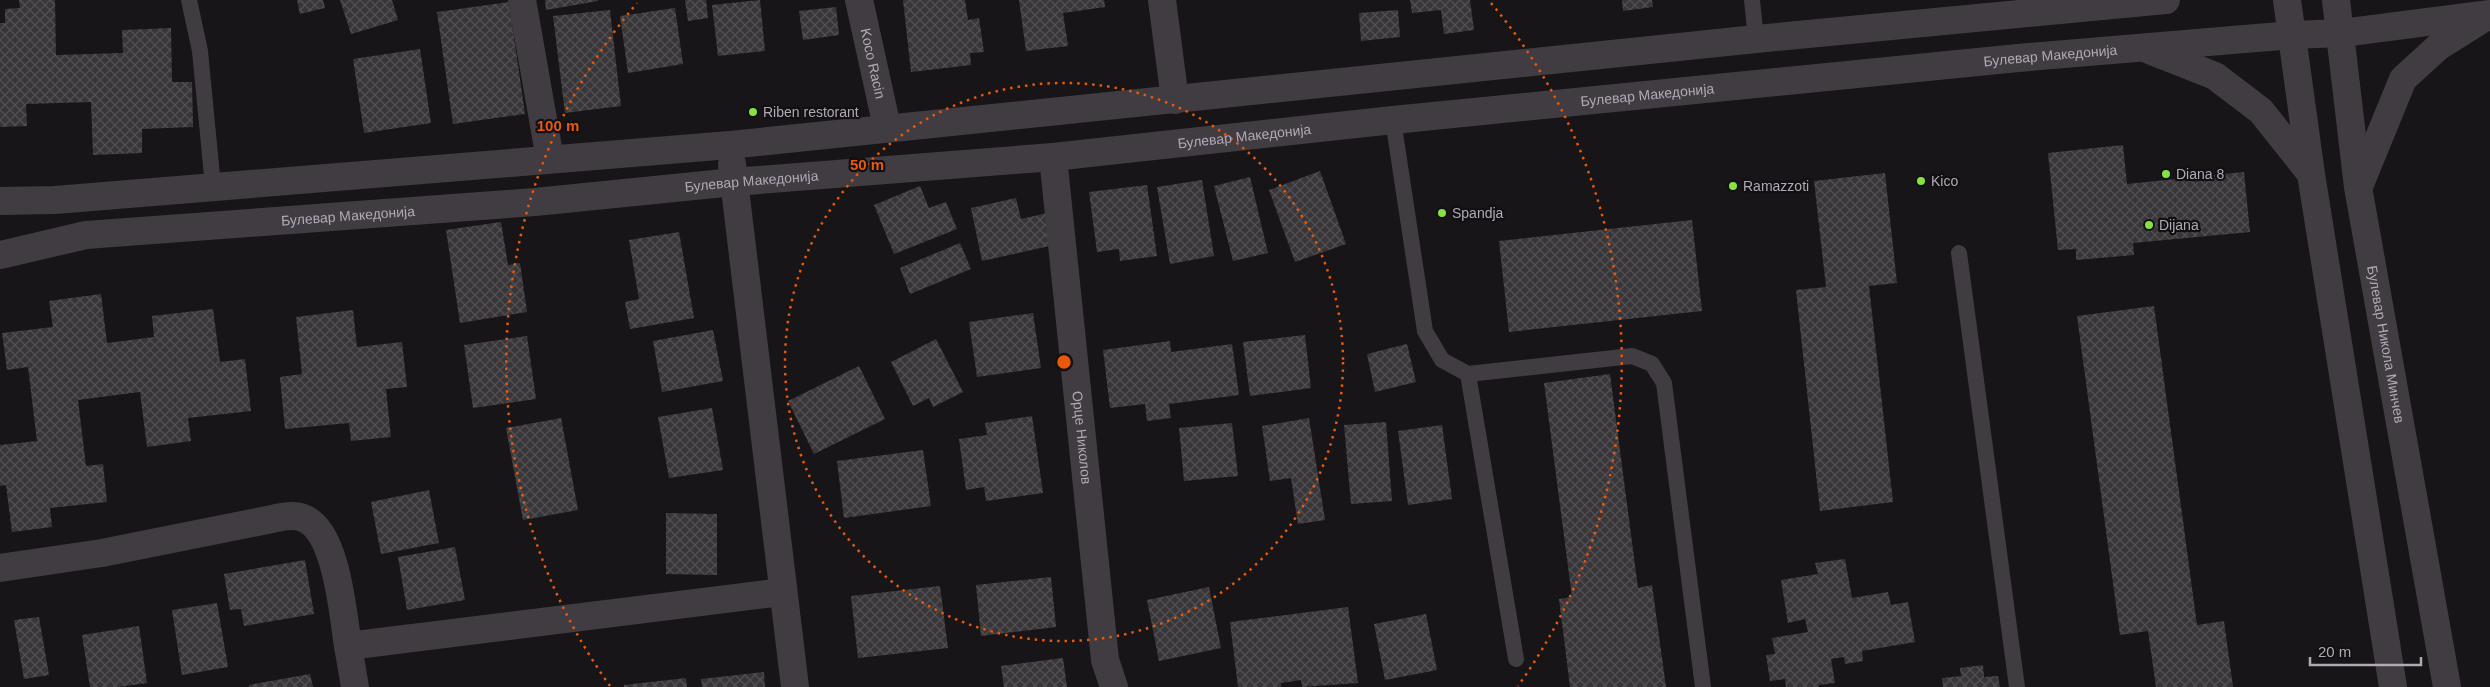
<svg xmlns="http://www.w3.org/2000/svg" width="2490" height="687" font-family="Arial,sans-serif">
<style>
.building{fill:url(#building-cross-hatch)}
.lines{fill:none;stroke-linecap:round;stroke-linejoin:round}
.service{stroke:#403c41;stroke-width:16}
.minor{stroke:#403c41;stroke-width:28}
.ring{fill:none;stroke:#e8590c;stroke-width:2.5;stroke-dasharray:2.5 5}
.poi-dot{fill:#86e242;stroke:#121012;stroke-width:2}
.labels{text-anchor:middle;dominant-baseline:central;stroke-width:4.5;stroke-linejoin:round;paint-order:stroke}
.street-label{font-size:14px;fill:#b1a9b6;stroke:#121012}
.poi-label{font-size:14px;fill:#b1a9b6;stroke:#121012;text-anchor:start}
.centre{fill:#e8590c;stroke:#121012;stroke-width:2.5}
.ring-label{font-size:15px;text-anchor:middle;font-weight:bold;fill:#e8590c;stroke:#121012;stroke-width:4.5;stroke-linejoin:round;paint-order:stroke}
</style>
<defs>
<pattern id="building-cross-hatch" width="8" height="8" patternUnits="userSpaceOnUse" patternTransform="scale(1.25)"><rect width="8" height="8" fill="#383639"/><path d="M0 0l8 8M0 8l8-8" fill="none" stroke="#525053"/></pattern>
</defs>
<rect width="100%" height="100%" fill="#171517"/>
<g class="building">
<polygon points="19,0 55,0 56,55 123,53 122,30 171,28 172,82 192,82 193,127 142,129 142,153 93,155 91,102 26,104 27,126 0,127 0,23 5,23 5,9 20,8"/>
<polygon points="297,0 323,0 325,8 300,14"/>
<polygon points="340,0 392,0 398,20 351,34"/>
<polygon points="545,0 598,0 598,1 546,10"/>
<polygon points="685,0 706,0 708,18 688,21"/>
<polygon points="760,0 765,51 718,56 712,5"/>
<polygon points="903,0 965,0 968,20 979,18 984,52 970,53 971,65 911,72"/>
<polygon points="1019,0 1104,0 1105,7 1063,13 1068,46 1026,51"/>
<polygon points="1410,0 1470,0 1474,30 1444,34 1441,10 1412,13"/>
<polygon points="1622,0 1652,0 1653,7 1623,11"/>
<polygon points="509,2 525,114 453,124 437,12"/>
<polygon points="836,7 839,35 803,40 799,11"/>
<polygon points="675,8 683,64 628,73 620,16"/>
<polygon points="610,10 621,106 565,113 553,16"/>
<polygon points="1398,10 1400,37 1361,41 1359,13"/>
<polygon points="420,49 431,123 364,133 353,59"/>
<polygon points="2123,145 2127,184 2244,172 2250,232 2133,243 2134,255 2076,260 2076,249 2058,250 2048,153"/>
<polygon points="1320,171 1346,244 1295,262 1269,190"/>
<polygon points="1885,173 1897,283 1869,286 1893,502 1820,511 1796,290 1826,287 1814,181"/>
<polygon points="1250,177 1268,253 1233,261 1214,186"/>
<polygon points="1202,180 1214,256 1170,264 1157,187"/>
<polygon points="1147,185 1157,256 1120,261 1119,249 1097,252 1089,192"/>
<polygon points="920,186 929,208 946,202 957,229 894,254 874,205"/>
<polygon points="1016,198 1021,219 1047,213 1054,245 982,261 971,208"/>
<polygon points="1692,220 1702,311 1509,332 1499,241"/>
<polygon points="501,222 508,265 520,263 527,312 460,323 446,230"/>
<polygon points="679,232 694,318 630,329 625,302 639,299 629,240"/>
<polygon points="960,243 971,269 910,294 900,268"/>
<polygon points="101,294 107,343 154,337 152,316 213,309 220,362 245,359 251,411 188,418 191,441 147,447 140,392 78,400 86,466 103,464 107,502 50,508 52,527 12,532 6,485 0,486 0,445 37,441 28,367 7,370 2,333 53,327 49,301"/>
<polygon points="2154,306 2197,625 2224,621 2233,687 2156,687 2148,631 2120,635 2077,316"/>
<polygon points="353,310 357,347 402,342 407,387 386,389 391,437 351,441 349,423 285,429 280,377 302,374 296,317"/>
<polygon points="1033,313 1041,368 977,377 969,322"/>
<polygon points="713,330 723,381 662,392 653,341"/>
<polygon points="1305,335 1311,388 1250,396 1243,342"/>
<polygon points="527,336 536,399 473,408 464,345"/>
<polygon points="936,339 963,392 933,407 929,398 913,406 891,362"/>
<polygon points="1170,341 1171,352 1232,344 1239,395 1169,404 1171,418 1147,421 1145,404 1110,408 1103,350"/>
<polygon points="1407,344 1416,382 1375,392 1367,354"/>
<polygon points="859,366 885,419 814,454 788,401"/>
<polygon points="1610,374 1638,588 1652,585 1666,687 1570,687 1559,599 1572,597 1544,383"/>
<polygon points="712,408 723,470 669,478 658,417"/>
<polygon points="1032,416 1043,493 986,501 984,487 966,490 959,439 987,435 985,423"/>
<polygon points="561,418 578,510 523,520 506,428"/>
<polygon points="1309,418 1325,520 1298,524 1291,478 1270,481 1262,426"/>
<polygon points="1386,422 1392,501 1351,504 1344,425"/>
<polygon points="1232,423 1238,476 1184,481 1179,428"/>
<polygon points="1442,425 1452,499 1408,505 1398,431"/>
<polygon points="923,450 931,506 844,518 837,461"/>
<polygon points="429,490 439,543 381,554 371,502"/>
<polygon points="666,513 717,514 717,575 666,574"/>
<polygon points="455,547 465,600 407,610 398,557"/>
<polygon points="1845,559 1852,598 1888,592 1891,605 1908,602 1915,642 1862,651 1863,661 1845,664 1844,657 1831,659 1835,683 1819,685 1819,687 1786,687 1785,679 1770,681 1766,655 1775,654 1772,638 1808,632 1805,619 1788,623 1781,580 1818,574 1815,563"/>
<polygon points="305,560 314,614 244,626 241,609 230,610 224,574"/>
<polygon points="1051,577 1056,627 981,636 976,585"/>
<polygon points="940,586 948,648 858,658 851,596"/>
<polygon points="1209,587 1221,648 1159,661 1147,600"/>
<polygon points="217,603 228,667 182,675 172,610"/>
<polygon points="1348,607 1358,683 1302,687 1301,680 1281,683 1281,687 1238,687 1230,622"/>
<polygon points="1426,614 1437,670 1385,680 1374,624"/>
<polygon points="39,617 49,675 24,679 14,620"/>
<polygon points="139,626 147,683 119,687 90,687 82,635"/>
<polygon points="1063,658 1067,687 1004,687 1001,666"/>
<polygon points="1983,665 1984,677 1998,676 2000,687 1943,687 1942,678 1961,676 1960,668"/>
<polygon points="764,672 765,687 702,687 701,679"/>
<polygon points="310,674 313,687 249,687 249,685"/>
<polygon points="686,678 687,687 624,687 624,685"/>
</g>
<g class="lines">
<g class="service">
<polyline points="189,0 200,51 213,186"/>
<polyline points="1752,0 1756,39"/>
<polyline points="1393,120 1425,331 1442,360 1468,374 1632,356 1652,364 1664,383 1703,687"/>
<polyline points="1959,253 2017,687"/>
<polyline points="1468,374 1516,659"/>
</g>
<g class="minor">
<polyline points="522,0 550,159"/>
<path id="s1" d="M859,0l28,127"/>
<polyline points="1162,0 1175,100"/>
<polyline points="2287,0 2311,174 2393,687"/>
<path id="s2" d="M2336,0l22,187 89,500"/>
<polyline points="2149,50 2215,76 2261,111 2311,174"/>
<path id="s3" d="M1053,157l52,503 9,27"/>
<polyline points="732,164 795,687"/>
<polyline points="2360,184 2403,79 2438,47 2484,18"/>
<polyline points="0,201 55,200 730,145 1756,39 2166,0"/>
<path id="s4" d="M0,255l86,-20 449,-33 199,-20 319,-25 340,-37 625,-62 274,-23 50,-2 148,-19"/>
<path d="M0,568l102,-15 170,-34c9,-2 22,-5 31,-1 34,12 40,97 45,128l434,-54"/>
<polyline points="348,646 355,687"/>
</g>
</g>
<g class="ring">
<circle cx="1064" cy="362" r="279"/>
<path d="M610 686A558 558 0 0 1 637 3M1491 3A558 558 0 0 1 1518 686"/>
</g>
<g class="poi-dot">
<circle cx="753" cy="112" r="5"/>
<circle cx="2166" cy="174" r="5"/>
<circle cx="1921" cy="181" r="5"/>
<circle cx="1733" cy="186" r="5"/>
<circle cx="1442" cy="213" r="5"/>
<circle cx="2149" cy="225" r="5"/>
</g>
<g class="labels">
<g class="street-label">
<text stroke="none"><textPath href="#s4" startOffset="2061">Булевар Македонија</textPath></text>
<text stroke="none"><textPath href="#s1" startOffset="65">Koco Racin</textPath></text>
<text stroke="none"><textPath href="#s4" startOffset="1656">Булевар Македонија</textPath></text>
<text stroke="none"><textPath href="#s4" startOffset="1251">Булевар Македонија</textPath></text>
<text stroke="none"><textPath href="#s4" startOffset="756">Булевар Македонија</textPath></text>
<text stroke="none"><textPath href="#s4" startOffset="351">Булевар Македонија</textPath></text>
<text stroke="none"><textPath href="#s2" startOffset="348">Булевар Никола Минчев</textPath></text>
<text stroke="none"><textPath href="#s3" startOffset="282">Орце Николов</textPath></text>
</g>
<g class="poi-label">
<text x="763" y="112">Riben restorant</text>
<text x="2176" y="174">Diana 8</text>
<text x="1931" y="181">Kico</text>
<text x="1743" y="186">Ramazzoti</text>
<text x="1452" y="213">Spandja</text>
<text x="2159" y="225">Dijana</text>
</g>
</g>
<circle cx="1064" cy="362" r="8" class="centre"/>
<g class="ring-label">
<text x="558" y="131">100 m</text>
<text x="867" y="170">50 m</text>
</g>
<path d="M2310 657v8h111v-8" fill="none" stroke="#b1a9b6" stroke-width="2.5"/>
<text x="2318" y="657" font-size="15" fill="#b1a9b6" stroke="#121012" stroke-width="4" paint-order="stroke">20 m</text>
</svg>
